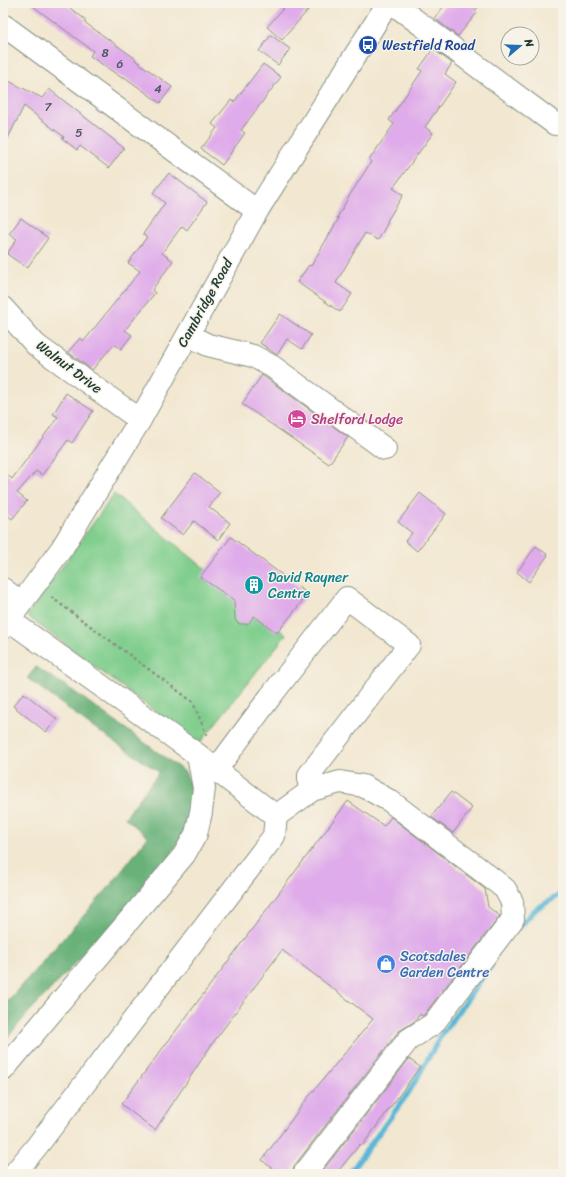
<svg xmlns="http://www.w3.org/2000/svg" width="566" height="1177" font-family="Sriracha,sans-serif">
<style>
.green{fill:#80ce8d;stroke:#508660}
.forest{fill:#68b178;stroke:#447756}
.lines{fill:none;stroke-linecap:round;stroke-linejoin:round}
.stream{stroke:#59b7d8;stroke-width:5.5}
.building{fill:#dfabea}
.minor-casing{stroke:#889282;stroke-width:24}
.major-casing{stroke:#889282;stroke-width:24}
.path{stroke:#889282;stroke-width:2.5;stroke-dasharray:3 3;stroke-linecap:butt}
.minor{stroke:#fff;stroke-width:22}
.major{stroke:#fff;stroke-width:22}
.labels{text-anchor:middle;dominant-baseline:central;stroke-width:3;stroke-linejoin:round;paint-order:stroke}
.number-label{font-size:12px;fill:#4f5862}
.transit-label{font-size:14px;fill:#164399;stroke:#f7f3e8;text-anchor:start}
.street-label{font-size:14px;fill:#1f3d34;stroke:#f7f3e8}
.hotel-label{font-size:14px;fill:#b23c85;stroke:#f7f3e8;text-anchor:start}
.culture-label{font-size:14px;fill:#0d838f;stroke:#f7f3e8;text-anchor:start}
.shop-label{font-size:14px;fill:#366cbe;stroke:#f7f3e8;text-anchor:start}
</style>
<rect width="100%" height="100%" fill="#f7f3e8"/>
<filter id="ink" filterUnits="userSpaceOnUse"><feTurbulence type="fractalNoise" baseFrequency=".025" numOctaves="2"/><feDisplacementMap in="SourceGraphic" scale="8" xChannelSelector="R" yChannelSelector="G"/><feConvolveMatrix kernelMatrix="1 2 1 2 8 2 1 2 1" color-interpolation-filters="sRGB"/></filter>
<filter id="wash" filterUnits="userSpaceOnUse"><feTurbulence type="fractalNoise" baseFrequency=".012" numOctaves="4" result="noise"/><feDisplacementMap in="SourceGraphic" scale="16" xChannelSelector="R" yChannelSelector="G"/><feGaussianBlur stdDeviation="0.9" result="paint"/><feColorMatrix in="noise" values="0 0 0 0 0 0 0 0 0 0 0 0 0 0 0 0 0 1.4 0 .05"/><feComposite in="paint" operator="in"/></filter>
<g filter="url(#wash)">
<rect width="100%" height="100%" fill="#f2e7d0"/>
<polygon class="green" points="114,494 286,635 199,744 27,616"/>
<polygon class="forest" points="36,667 69,688 185,772 191,785 195,800 189,824 165,865 133,903 29,1012 3,1043 3,1006 111,885 148,837 125,818 159,772 92,727 27,678"/>
<g class="lines">
<g class="stream">
<polyline points="518,928 536,909 563,893"/>
<polyline points="349,1174 409,1092 442,1034 491,966"/>
</g>
</g>
<g id="blocks">
<g class="building">
<polygon points="29,3 63,3 86,20 84,22 136,59 135,60 172,87 160,103 123,76 122,78 90,56 93,51"/>
<polygon points="288,3 314,3 282,40 267,27"/>
<polygon points="447,3 481,3 475,11 477,13 458,36 434,18"/>
<polygon points="271,35 290,49 278,65 259,51"/>
<polygon points="433,49 452,63 445,74 456,82 425,127 433,133 393,188 403,195 387,221 388,222 378,240 365,233 336,283 352,294 340,312 297,282 309,265 311,266 339,218 337,218 348,198 371,162 369,160 394,124 389,120 422,71 419,69"/>
<polygon points="263,64 281,77 241,130 245,133 222,165 201,149 217,128 212,124 231,100 234,102"/>
<polygon points="3,78 42,98 49,89 124,148 109,168 80,146 77,150 62,138 64,137 24,106 3,148"/>
<polygon points="169,173 207,202 187,230 182,226 162,253 173,261 152,290 155,293 125,330 132,335 121,349 114,344 92,370 68,352 80,338 84,341 140,271 128,263 147,237 143,234 165,203 153,193"/>
<polygon points="21,218 48,238 27,268 7,254 17,239 9,234"/>
<polygon points="280,314 311,335 302,349 287,339 277,355 260,343"/>
<polygon points="262,375 348,437 329,464 242,404"/>
<polygon points="66,393 93,411 72,443 68,440 42,475 36,471 17,493 27,501 12,519 3,512 3,471 12,479 58,417 53,414"/>
<polygon points="195,473 220,492 209,507 230,523 218,540 194,521 183,535 161,518"/>
<polygon points="420,493 446,514 417,551 405,541 412,533 398,522"/>
<polygon points="231,537 308,594 277,633 254,616 248,624 239,624 235,620 234,600 200,577"/>
<polygon points="536,546 548,555 529,582 517,572"/>
<polygon points="24,693 57,719 46,732 13,706"/>
<polygon points="451,792 472,808 453,833 431,817"/>
<polygon points="348,801 384,826 391,817 485,889 488,907 500,916 424,1015 422,1016 420,1014 415,1021 398,1032 294,1166 292,1174 278,1174 262,1160 306,1100 373,1019 282,950 212,1044 155,1130 121,1104"/>
<polygon points="409,1059 420,1067 362,1146 360,1144 336,1174 320,1174"/>
</g>
</g>
</g>
<g filter="url(#ink)">
<use href="#blocks" fill-opacity="0" stroke="#889282" stroke-width="1"/>
<g class="lines">
<defs>
<g id="minor">
<polyline points="392,3 555,124"/>
<polyline points="3,25 257,211"/>
<polyline points="3,308 36,345 140,420"/>
<polyline points="188,335 208,345 253,356 273,367 385,449"/>
<polyline points="3,589 21,603"/>
<polyline points="9,620 198,755 216,770 276,816"/>
<polyline points="216,770 270,697 347,598 409,645 309,775 309,784 312,790"/>
<polyline points="276,816 312,790 340,782 363,786 390,801 495,881 505,889 512,902 513,919 433,1024 408,1040 304,1174"/>
<polyline points="3,1070 184,855 196,834 201,812 204,788 198,755"/>
<polyline points="14,1174 37,1146 274,836 276,816"/>
</g>
<polyline id="major" points="3,628 62,548 140,420 257,211 388,3"/>
</defs>
<use href="#minor" class="minor-casing"/>
<use href="#major" class="major-casing"/>
<polyline class="path" points="51,597 193,702 207,736"/>
<use href="#minor" class="minor"/>
<use href="#major" class="major"/>
</g>
</g>
<defs>
<symbol id="bus-disc" viewBox="-11 -11 22 22"><circle r="9.5" fill="#1a4fb4" stroke="#f7f3e8"/><path d="M-5-6H5V4H4V6H2V4H-2V6H-4V4H-5ZM-3.5-4V0h7V-4ZM-3.5 1.2v1.5H-2V1.2ZM2 1.2v1.5H3.5V1.2Z" fill="#fff"/></symbol>
<symbol id="hotel-disc" viewBox="-11 -11 22 22"><circle r="9.5" fill="#d1479c" stroke="#f7f3e8"/><path d="M-6-4.5h1.5V1H6V5H4.5V3h-9V5H-6ZM-4 0a1.8 1.8 0 1 1 3.6 0ZM.5 0V-2.5h3Q6-2.5 6 0Z" fill="#fff"/></symbol>
<symbol id="building-disc" viewBox="-11 -11 22 22"><circle r="9.5" fill="#0f9aa8" stroke="#f7f3e8"/><path d="M-4-6H4V6H1V3H-1V6H-4ZM-2.5-4.3h1.7v1.8h-1.7ZM.8-4.3h1.7v1.8H.8ZM-2.5-1h1.7V.8h-1.7ZM.8-1h1.7V.8H.8Z" fill="#fff"/></symbol>
<symbol id="shop-disc" viewBox="-11 -11 22 22"><circle r="9.5" fill="#3f7fe0" stroke="#f7f3e8"/><path d="M-5-2.5h2.3a2.7 3.5 0 0 1 5.4 0H5L5.5 6h-11ZM-1.5-2.5h3a1.5 2.3 0 0 0-3 0Z" fill="#fff"/></symbol>
</defs>
<g fill-rule="evenodd">
<use href="#bus-disc" x="357" y="34" width="22" height="22"/>
<use href="#hotel-disc" x="286" y="408" width="22" height="22"/>
<use href="#building-disc" x="243" y="574" width="22" height="22"/>
<use href="#shop-disc" x="375" y="953" width="22" height="22"/>
</g>
<g class="labels">
<g class="number-label">
<text x="105" y="53">8</text>
<text x="120" y="64">6</text>
<text x="158" y="89">4</text>
<text x="48" y="107">7</text>
<text x="79" y="133">5</text>
</g>
<g class="transit-label">
<text x="382" y="45">Westfield Road</text>
</g>
<g class="street-label">
<text transform="translate(205 303) rotate(-61)">Cambridge Road</text>
<text transform="translate(69 367) rotate(37)">Walnut Drive</text>
</g>
<g class="hotel-label">
<text x="311" y="419">Shelford Lodge</text>
</g>
<g class="culture-label">
<text x="268" y="577">David Rayner<tspan x="268" dy="16">Centre</tspan></text>
</g>
<g class="shop-label">
<text x="400" y="956">Scotsdales<tspan x="400" dy="16">Garden Centre</tspan></text>
</g>
</g>
<rect width="566" height="1177" fill="none" stroke="#f7f3e8" stroke-width="16"/>
<g transform="translate(520 46) rotate(71)"><circle r="19" fill="#f7f3e8" stroke="#a1aaa0"/>
<path d="M0-3L7 15L0 10L-7 15Z" fill="#1f6fb2"/>
<text y="-6" font-size="11" font-weight="bold" text-anchor="middle" fill="#1f3d34">N</text>
</g>
</svg>
